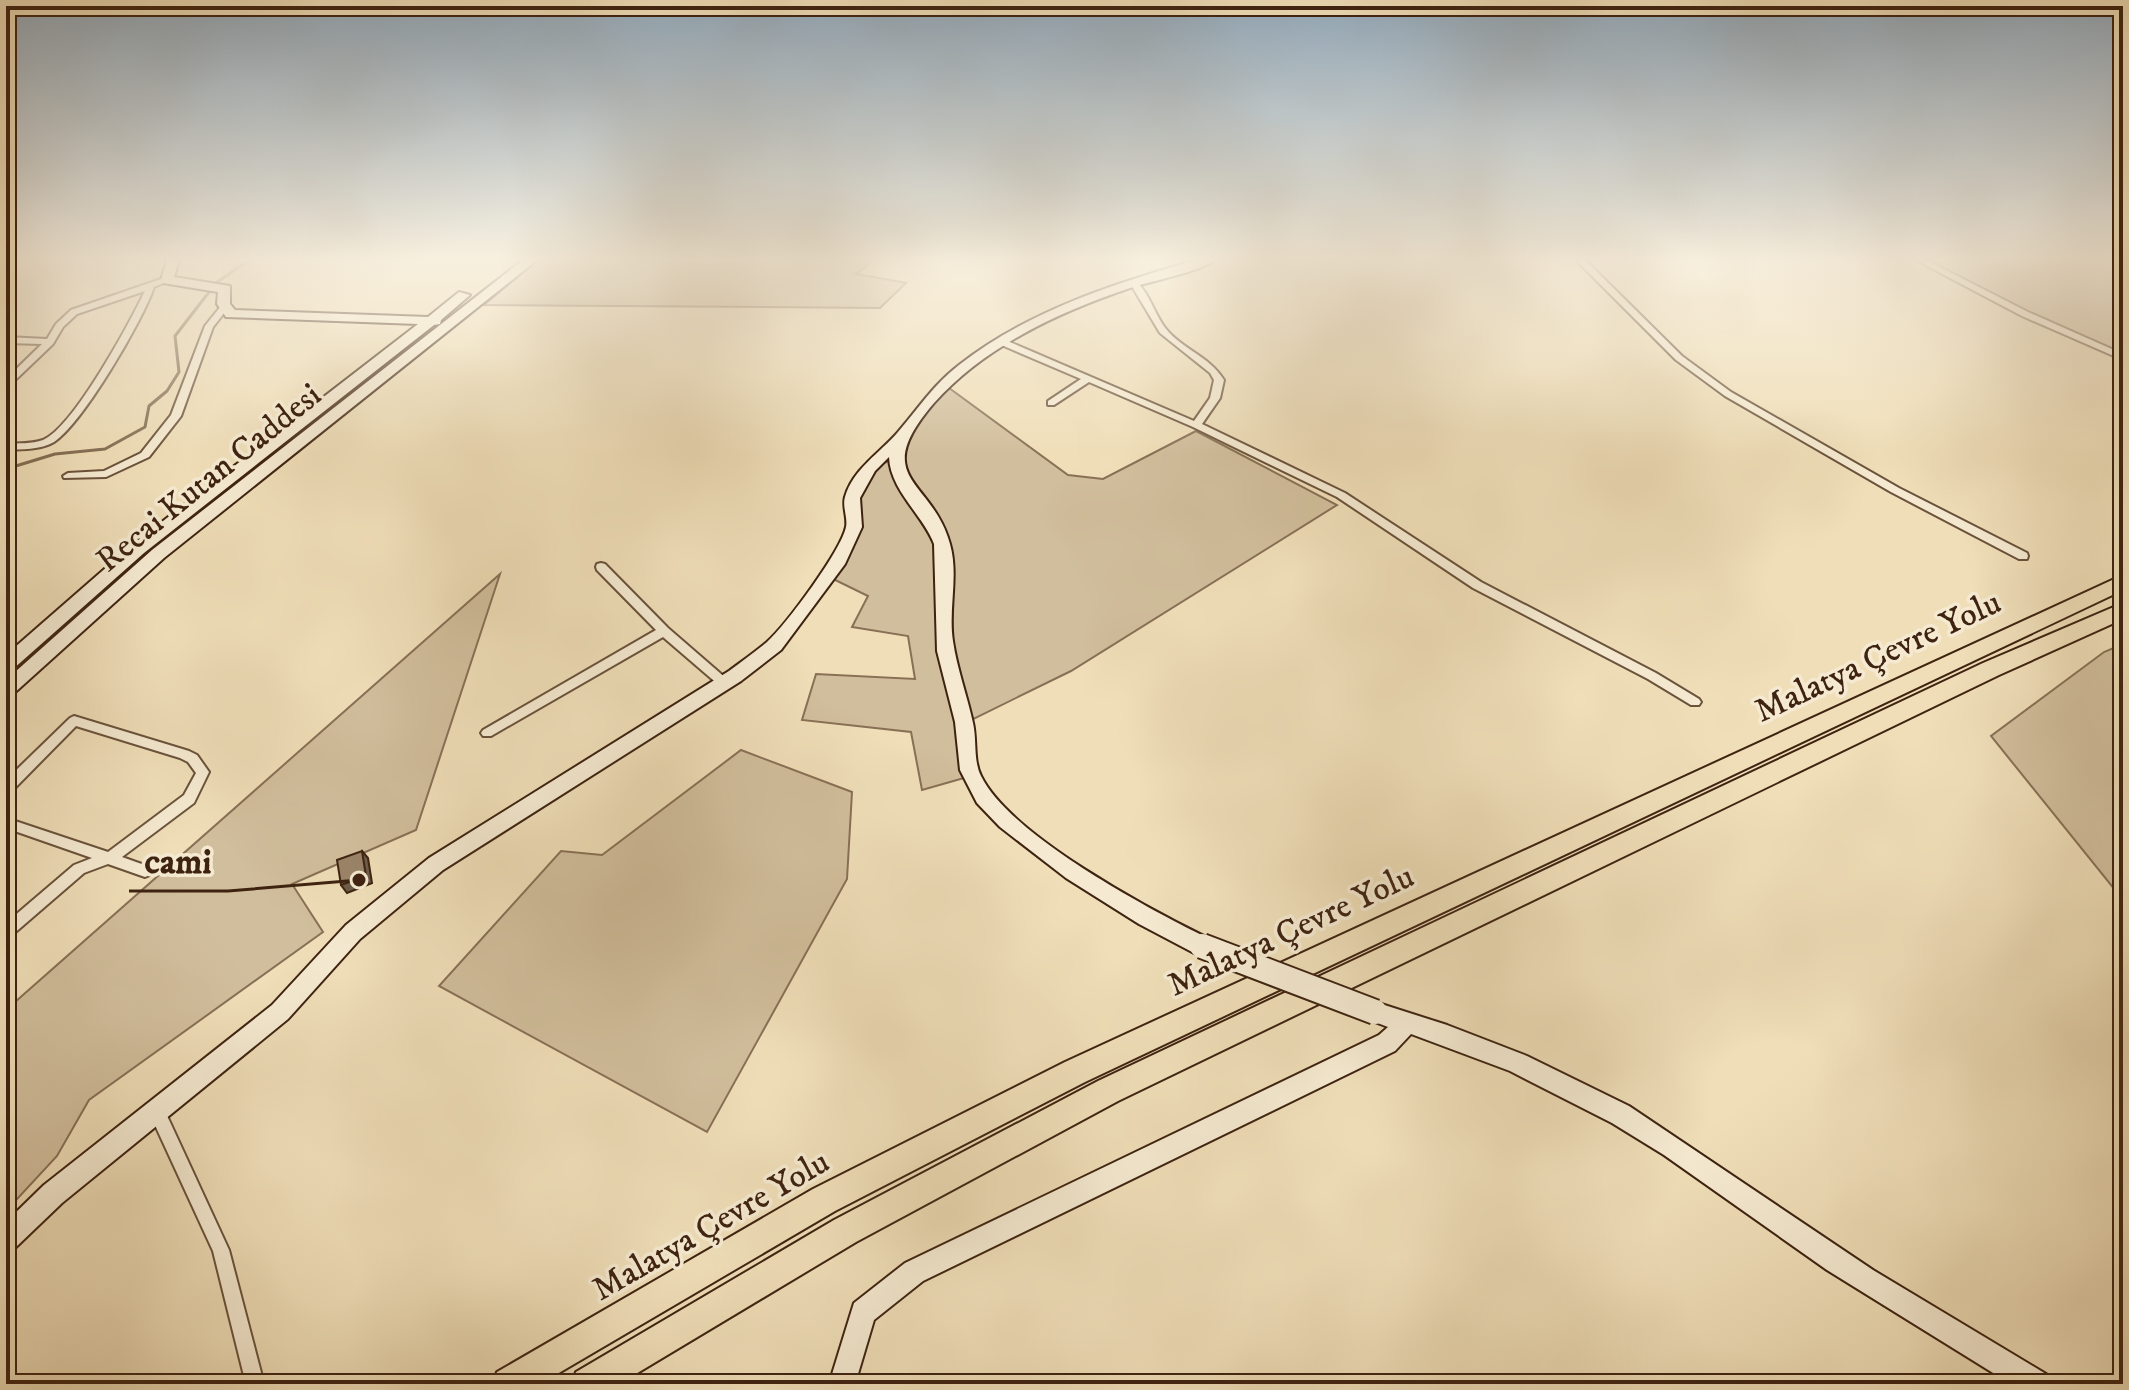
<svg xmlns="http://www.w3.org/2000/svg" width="2129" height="1390" font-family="'IM FELL DW Pica',serif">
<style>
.green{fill:#d1be9c;stroke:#887056;stroke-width:2}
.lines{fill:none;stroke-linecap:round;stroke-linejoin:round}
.stream{stroke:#846d53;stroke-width:3}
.street-casing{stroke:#6a523b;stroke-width:4}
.secondary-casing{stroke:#3e2311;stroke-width:4}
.highway-casing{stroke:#3e2311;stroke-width:4}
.street{fill:#f5ead1;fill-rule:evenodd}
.secondary{fill:#f5ead1;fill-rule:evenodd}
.highway{fill:#efdeb8;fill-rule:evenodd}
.secondary-bridge-casing{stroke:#3e2311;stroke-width:28;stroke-linecap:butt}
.secondary-bridge{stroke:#f5ead1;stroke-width:24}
.shaded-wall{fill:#6c5c49;stroke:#3e2311;stroke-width:2}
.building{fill:#9a8468;stroke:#3e2311;stroke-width:2}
.labels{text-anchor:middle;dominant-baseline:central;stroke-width:7;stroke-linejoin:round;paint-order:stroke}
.street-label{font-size:34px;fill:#3e2311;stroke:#f5ead1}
.leader{fill:none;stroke:#3e2311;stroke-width:3}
.callout-dot{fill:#3e2311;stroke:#f5ead1;stroke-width:3}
.callout-label{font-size:36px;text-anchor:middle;font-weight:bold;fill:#3e2311;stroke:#f5ead1;stroke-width:7;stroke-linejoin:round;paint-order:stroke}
</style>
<rect width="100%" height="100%" fill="#efdeb8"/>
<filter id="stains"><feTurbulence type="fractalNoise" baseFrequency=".0025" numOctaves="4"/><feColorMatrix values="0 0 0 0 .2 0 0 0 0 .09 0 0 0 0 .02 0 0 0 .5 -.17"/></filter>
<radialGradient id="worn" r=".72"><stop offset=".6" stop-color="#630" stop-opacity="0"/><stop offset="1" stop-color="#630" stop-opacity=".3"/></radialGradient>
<g class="green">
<polygon points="538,260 874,260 856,274 906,283 880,308 484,305"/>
<polygon points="1918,260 2123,260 2123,357"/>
<polygon points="945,385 1068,475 1103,479 1196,431 1337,505 1071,671 965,723 971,776 922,790 911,732 802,720 816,674 915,679 908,636 852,627 868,596 827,576 853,528 852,498 869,468 895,459 900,439"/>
<polygon points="500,574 416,830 292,884 323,932 89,1100 57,1156 6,1211 6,1010"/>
<polygon points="2123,644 2123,900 1991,736 2104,652"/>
<polygon points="741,750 852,792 847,879 707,1132 439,986 561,851 602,855"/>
</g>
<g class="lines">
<polyline class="stream" points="6,469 55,454 105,449 145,427 149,406 167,391 179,372 175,336 216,283 249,260"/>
<defs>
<g id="street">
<polygon points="1576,260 1585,260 1682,356 1731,392 1899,488 2027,553 2028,556 2027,559 2019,559 1891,492 1725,396 1676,360"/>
<polygon points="1916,260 1926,260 2028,312 2123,354 2123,360 2022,316"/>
<path d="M164,278l7,2 -17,7c-11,33 -71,136 -100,155 -13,8 -33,7 -48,8v-6c12,-1 26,0 37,-4 31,-13 87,-118 102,-149l-68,23 -14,13 -10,17 -44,42 -3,1v-8l36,-35 -36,-1v-6l41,2 9,-15 15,-14z"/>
<path d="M1134,280c15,11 20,34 32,49 17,21 42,26 58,51l-4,18 -18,26 143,69 136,89 175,91 43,26 2,3 -2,3h-8l-43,-26 -175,-91 -136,-91 -144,-70 -104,-45 -35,23h-6v-4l33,-22 -82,-35v-4h6l189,81 16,-23 4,-18 -4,-7 -50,-40 -30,-50z"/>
<polygon points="224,305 228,308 213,327 181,416 149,457 106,477 64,478 63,476 68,473 104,471 141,453 171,415 205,326 221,306"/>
<polygon points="601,563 605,564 668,628 728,680 730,683 728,686 720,686 663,637 491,736 483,736 481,733 483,730 656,630 597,570 596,567 597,564"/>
<polygon points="74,716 189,751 197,755 209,772 194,803 122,857 150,867 152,871 150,875 145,877 108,864 84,873 11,936 6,938 6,923 74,865 92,858 6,828 6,818 108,852 184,795 196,773 188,762 180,758 76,726 11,792 6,793 6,780 70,718"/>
<polygon points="157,1104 163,1107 229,1250 264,1384 246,1384 213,1251 149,1112 151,1107"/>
</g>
<g id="secondary">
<polygon points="167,260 179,260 174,277 230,286 230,304 235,310 428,317 459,292 470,295 441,320 440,324 434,325 144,553 12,670 6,672 6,655 132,545 418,324 226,317 217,304 218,292 163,283 161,280"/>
<polygon points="523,260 537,260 164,558 12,695 6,697 6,680 152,550"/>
<path d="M1196,260h19c-15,12 -64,21 -85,28 -71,24 -145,58 -196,115 -66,77 -2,75 16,141 9,32 -2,65 3,97 4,28 14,54 20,82 4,17 0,37 8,53 29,59 169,134 229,163l3,7 -3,7 -8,3 -8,-3 -55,-29 -73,-46 -66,-51 -23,-24 -17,-33 -5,-48 -18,-71 -3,-107c-11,-29 -44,-54 -45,-87l-14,14 -15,27 2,29 -17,37 -64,86 -40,31 -298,189 -83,69 -72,80 -226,184 -47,45 -9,4v-30l38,-37 228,-180 74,-80 83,-67 300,-187c12,-9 26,-19 38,-29 19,-17 74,-91 79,-115 2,-9 -4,-21 -1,-30 8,-28 35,-44 53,-65 20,-23 36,-48 61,-67 69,-54 154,-81 237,-105z"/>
<polygon points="1375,1002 1447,1025 1527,1056 1629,1106 1873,1270 2046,1374 2049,1384 2010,1384 1998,1376 1827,1270 1664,1155 1612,1123 1510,1071 1411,1034 1395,1051 923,1281 874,1320 855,1384 829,1384 854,1303 905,1263 1379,1035 1388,1027 1367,1019 1364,1012 1367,1005"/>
</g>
<g id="highway">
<polygon points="2123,575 2123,590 1085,1082 835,1211 540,1384 493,1384 497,1372 813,1189 1065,1062"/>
<polygon points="2123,603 2123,619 1999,675 1118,1101 856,1242 619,1384 572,1384 576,1372 834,1220 1098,1081 1983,663"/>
</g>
</defs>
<use href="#street" class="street-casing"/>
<use href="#secondary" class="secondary-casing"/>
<use href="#highway" class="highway-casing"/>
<use href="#street" class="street"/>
<use href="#secondary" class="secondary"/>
<use href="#highway" class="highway"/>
<defs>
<polyline id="secondary-bridge" points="1202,946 1375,1012"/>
</defs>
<use href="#secondary-bridge" class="secondary-bridge-casing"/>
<use href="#secondary-bridge" class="secondary-bridge"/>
</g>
<polygon class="shaded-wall" points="362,851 368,858 372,883 347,893 341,885"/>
<polygon class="building" points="362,851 366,876 341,885 337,860"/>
<linearGradient id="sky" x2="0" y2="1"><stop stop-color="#93abbe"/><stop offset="0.57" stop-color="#f8f0df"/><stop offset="1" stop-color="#f8f0df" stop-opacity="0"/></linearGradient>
<rect width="2129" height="455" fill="url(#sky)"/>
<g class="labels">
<g class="street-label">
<text transform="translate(209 478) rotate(-39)">Recai Kutan Caddesi</text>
<text transform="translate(1878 657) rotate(-25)">Malatya Çevre Yolu</text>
<text transform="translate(1291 931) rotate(-25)">Malatya Çevre Yolu</text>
<text transform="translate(711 1226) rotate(-30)">Malatya Çevre Yolu</text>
</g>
</g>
<path class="leader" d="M359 880L228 891H129"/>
<circle class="callout-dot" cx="359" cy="880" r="8"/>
<g class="callout-label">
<text x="178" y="873">cami</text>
</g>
<rect width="2129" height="1390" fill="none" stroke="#efdeb8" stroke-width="32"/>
<rect x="8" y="8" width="2113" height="1374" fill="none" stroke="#3e2311" stroke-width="4"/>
<rect x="16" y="16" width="2097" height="1358" fill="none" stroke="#3e2311" stroke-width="2"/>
<rect width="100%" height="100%" filter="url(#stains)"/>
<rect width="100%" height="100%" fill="url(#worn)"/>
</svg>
